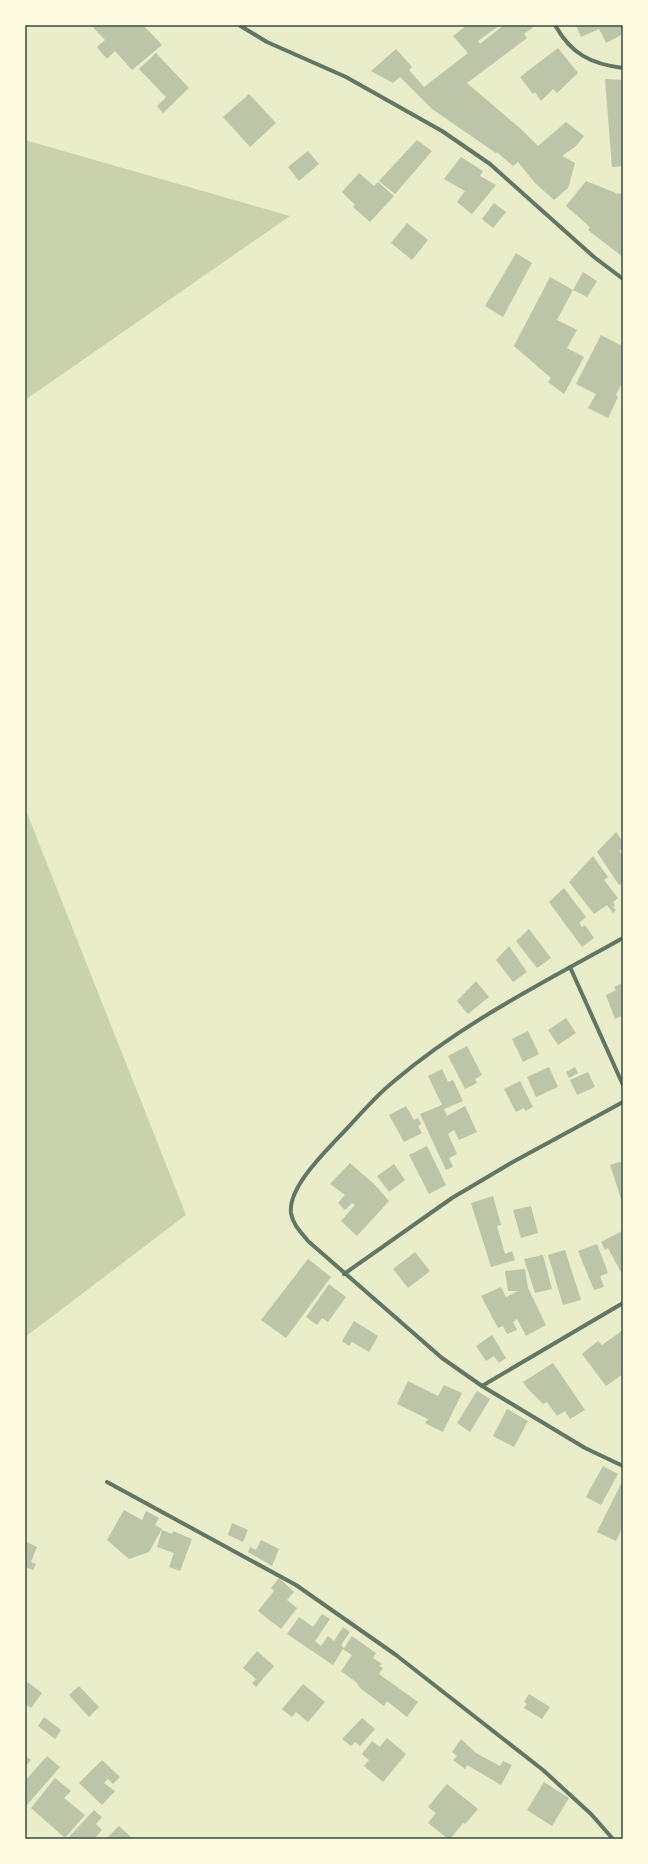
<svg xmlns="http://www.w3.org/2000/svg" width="648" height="1864" font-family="'Fira Sans',sans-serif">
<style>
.green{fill:#cad2ad}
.building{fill:#bcc5a7}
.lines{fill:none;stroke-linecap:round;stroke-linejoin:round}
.minor{stroke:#617663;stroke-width:4}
.neatline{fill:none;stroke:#344e41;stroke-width:1.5}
</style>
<rect width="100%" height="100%" fill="#e9edc9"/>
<g class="green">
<polygon points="25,140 290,216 25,400"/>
<polygon points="25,808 186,1215 25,1337"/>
</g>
<g class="building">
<polygon points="91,25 145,25 144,26 162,45 132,70 115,51 107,59 97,47 105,40"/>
<polygon points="467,25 500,25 478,41 480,44 504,25 536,25 524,34 527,38 467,83 521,129 538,146 566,122 584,136 576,146 562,156 575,163 568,188 554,200 535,183 518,162 513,166 497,152 496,153 432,109 400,77 393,83 371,71 396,49 412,67 409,70 424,87 468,53 453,36"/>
<polygon points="576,25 623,25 623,34 606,43 599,29 581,37"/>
<polygon points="558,48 578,73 557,93 553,89 541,101 535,92 533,94 520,77"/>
<polygon points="156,53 189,88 163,113 157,106 166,97 139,69"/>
<polygon points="605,79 623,80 623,166 612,167"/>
<polygon points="249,94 276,123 250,147 223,117"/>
<polygon points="417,140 432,151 395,194 379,181"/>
<polygon points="308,151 319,164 299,181 288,167"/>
<polygon points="461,157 483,171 480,176 496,185 472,214 457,202 465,191 444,179"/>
<polygon points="359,173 374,186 378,182 394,196 370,222 353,207 355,205 342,192"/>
<polygon points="586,181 616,193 615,194 623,193 623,257 588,230 590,227 566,206"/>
<polygon points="494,203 506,212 493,228 482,219"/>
<polygon points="407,223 428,240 412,260 391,243"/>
<polygon points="516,253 532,263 503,317 485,306"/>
<polygon points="583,272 597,281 587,297 573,290"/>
<polygon points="550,277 573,290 557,320 577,330 567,348 584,357 564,394 548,382 551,378 514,346"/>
<polygon points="601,335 620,345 623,339 623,381 616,395 618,397 608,418 588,408 596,394 576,384"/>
<polygon points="616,832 623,842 623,848 619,851 623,856 623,870 621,872 623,876 623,883 619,885 597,852"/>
<polygon points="593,856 608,877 604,880 618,898 613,902 615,906 613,907 616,910 613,913 607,905 594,914 569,882"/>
<polygon points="564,888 586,917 579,923 582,927 585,925 594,938 582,947 549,902"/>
<polygon points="529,929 551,958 537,968 516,941"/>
<polygon points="509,946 527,972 513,982 496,960"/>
<polygon points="476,981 489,997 468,1014 457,1001"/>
<polygon points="623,983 623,1015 615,1019 606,995 616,990 614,987"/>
<polygon points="566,1018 576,1033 558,1045 548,1030"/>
<polygon points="528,1031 539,1054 523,1062 512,1039"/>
<polygon points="467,1046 482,1075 475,1079 477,1083 465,1089 448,1056"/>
<polygon points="549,1067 558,1087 536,1097 527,1077"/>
<polygon points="575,1067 578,1073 569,1078 566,1072"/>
<polygon points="442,1069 448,1082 453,1080 463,1101 444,1109 447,1116 465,1106 477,1132 459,1140 454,1130 448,1134 457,1154 449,1158 453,1167 446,1170 420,1114 442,1105 428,1076"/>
<polygon points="588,1072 595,1087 577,1095 570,1080"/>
<polygon points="520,1081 533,1107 525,1111 524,1108 516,1112 504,1089"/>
<polygon points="406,1106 414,1120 418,1118 421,1124 418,1126 422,1133 404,1142 389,1115"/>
<polygon points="427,1146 446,1185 429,1194 409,1155"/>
<polygon points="623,1161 623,1205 610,1165"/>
<polygon points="350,1163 374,1184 389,1201 357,1236 341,1221 355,1205 352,1203 345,1210 338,1203 345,1195 330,1184"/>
<polygon points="394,1164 405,1180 389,1192 377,1176"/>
<polygon points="493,1196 501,1225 497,1226 505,1254 512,1251 515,1260 491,1267 471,1203"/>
<polygon points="531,1206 538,1233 521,1238 513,1210"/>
<polygon points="622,1231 623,1233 623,1276 608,1248 605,1250 601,1242"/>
<polygon points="597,1244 608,1273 600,1276 604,1287 594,1290 578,1251"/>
<polygon points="565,1250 581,1300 563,1305 548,1255"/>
<polygon points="415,1252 430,1271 408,1288 393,1269"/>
<polygon points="543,1255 552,1289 535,1293 524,1259"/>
<polygon points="308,1259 331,1277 286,1338 261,1320"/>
<polygon points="525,1269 528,1288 546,1325 526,1336 517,1319 513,1322 517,1330 507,1334 503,1326 498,1328 481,1296 501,1287 506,1297 518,1291 508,1291 505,1271"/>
<polygon points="329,1284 346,1297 328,1322 322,1318 317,1325 306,1317"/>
<polygon points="354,1321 378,1336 369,1352 352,1342 349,1346 342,1341"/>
<polygon points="623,1330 623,1374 606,1386 582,1354 598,1341 602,1345"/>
<polygon points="492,1335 506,1358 499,1363 494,1356 486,1361 476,1346"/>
<polygon points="553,1363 585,1410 570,1419 565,1411 557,1416 547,1402 543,1404 527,1388 523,1382"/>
<polygon points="408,1381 438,1396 444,1385 462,1393 443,1432 425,1423 428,1419 397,1404"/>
<polygon points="477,1391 490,1399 470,1432 457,1423"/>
<polygon points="507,1409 528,1421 514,1447 493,1436"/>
<polygon points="603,1466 618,1474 601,1505 586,1497"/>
<polygon points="623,1480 623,1526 616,1541 597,1532"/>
<polygon points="124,1510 142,1520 146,1511 159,1518 155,1525 162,1529 149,1552 129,1559 107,1540"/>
<polygon points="232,1523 248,1530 243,1542 228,1535"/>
<polygon points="162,1530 172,1534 173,1531 192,1539 180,1571 169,1567 174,1553 157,1547"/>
<polygon points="261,1540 279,1549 272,1566 248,1552 250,1547 256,1550"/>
<polygon points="27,1542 37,1547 31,1562 36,1564 33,1570 25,1567 25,1547"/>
<polygon points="279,1578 294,1592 287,1600 297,1608 281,1629 258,1611 274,1591 271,1588"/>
<polygon points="322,1614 330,1619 315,1641 321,1646 328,1636 334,1641 343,1627 350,1632 341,1645 344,1648 352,1636 376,1653 373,1658 382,1664 379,1666 383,1668 379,1674 418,1702 407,1717 387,1701 384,1706 361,1689 356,1682 341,1671 352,1655 343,1649 333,1665 287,1634 299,1617 313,1627"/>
<polygon points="257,1651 274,1666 256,1687 252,1683 256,1679 243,1668"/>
<polygon points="25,1680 42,1693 31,1708 25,1704"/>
<polygon points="303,1684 325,1702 308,1722 296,1712 292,1717 282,1709"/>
<polygon points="79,1686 99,1707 89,1717 69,1695"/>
<polygon points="529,1694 550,1707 542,1719 524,1708 527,1704 524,1702"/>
<polygon points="44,1717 61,1730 55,1739 38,1726"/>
<polygon points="362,1718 375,1729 360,1746 355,1742 351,1746 342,1739"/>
<polygon points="387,1738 406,1754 383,1782 364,1766 369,1760 362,1754 372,1741 380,1747"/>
<polygon points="461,1739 476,1753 500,1766 503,1761 512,1765 501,1785 467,1765 465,1769 453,1760 457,1756 452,1752"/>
<polygon points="25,1756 31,1760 25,1767"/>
<polygon points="47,1756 60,1767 26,1806 25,1781"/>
<polygon points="102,1760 120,1777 113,1784 108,1779 104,1783 115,1791 102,1805 79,1783"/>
<polygon points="55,1778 71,1791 64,1798 85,1815 65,1838 31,1808"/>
<polygon points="544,1782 569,1798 552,1826 527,1810"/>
<polygon points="447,1784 478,1809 465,1824 463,1823 450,1839 448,1839 428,1823 436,1813 428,1807"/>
<polygon points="94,1810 102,1817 96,1824 102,1830 94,1839 67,1839"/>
<polygon points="119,1826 133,1839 106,1839"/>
</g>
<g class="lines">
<g class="minor">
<polyline points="239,25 267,42 346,77 442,131 490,164 594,257 623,279"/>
<path d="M555,25c16,29 36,39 68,43"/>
<path d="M623,938c-79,44 -161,85 -230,144 -21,17 -38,39 -57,58 -15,16 -48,49 -45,73 2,12 10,19 17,28l134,117 40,28 103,62 38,18"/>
<polyline points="570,967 623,1085"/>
<polyline points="344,1274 452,1198 511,1163 623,1102"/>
<polyline points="482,1386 623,1303"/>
<polyline points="107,1482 296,1585 396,1655 543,1770 591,1814 613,1839"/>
</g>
</g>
<rect width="648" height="1864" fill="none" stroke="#fefae0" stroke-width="52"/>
<rect x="26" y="26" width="596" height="1812" class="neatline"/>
</svg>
